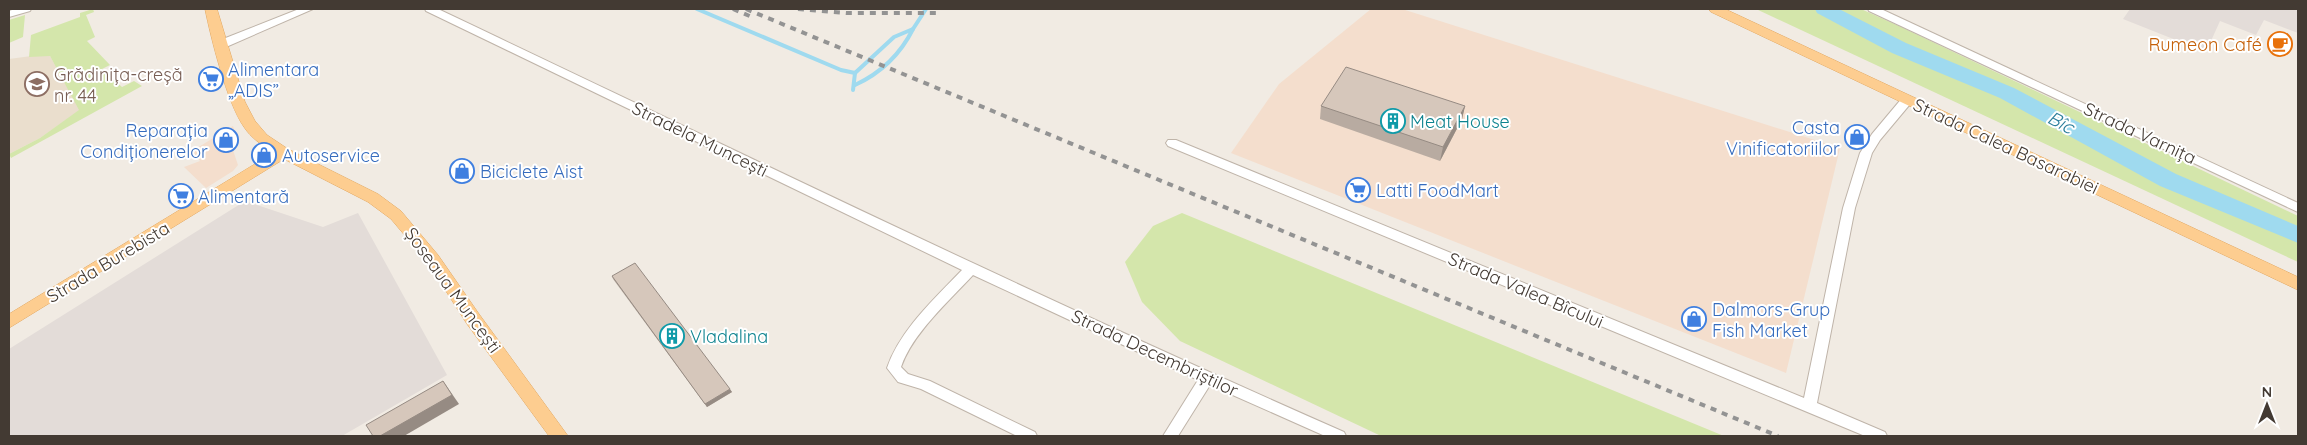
<svg xmlns="http://www.w3.org/2000/svg" width="2307" height="445" font-family="Quicksand,sans-serif">
<style>
.commercial{fill:#f4decd}
.industrial{fill:#e3dcd8}
.education{fill:#eadecd}
.green{fill:#d4e6ab}
.lines{fill:none;stroke-linecap:round;stroke-linejoin:round}
.stream{stroke:#9fdaef;stroke-width:4}
.river{fill:#9fdaef;fill-rule:evenodd}
.minor-casing{stroke:#bfb4a9;stroke-width:2}
.major-casing{stroke:#e1a761;stroke-width:1}
.minor{fill:#fff;fill-rule:evenodd}
.major{fill:#fdcd90;fill-rule:evenodd}
.rail{stroke:#939393;stroke-width:4;stroke-dasharray:6 6;stroke-linecap:butt}
.wall{fill:#b8aba1}
.shaded-wall{fill:#968b83}
.building{fill:#d6c7bb;stroke:#968b83}
.labels{text-anchor:middle;dominant-baseline:central;stroke-width:4;stroke-linejoin:round;paint-order:stroke}
.food-label{font-size:18px;fill:#c56008;stroke:#fff;text-anchor:end}
.shop-label{font-size:18px;fill:#366cbe;stroke:#fff;text-anchor:start}
.education-label{font-size:18px;fill:#785e54;stroke:#fff;text-anchor:start}
.culture-label{font-size:18px;fill:#0d838f;stroke:#fff;text-anchor:start}
.street-label{font-size:18px;fill:#433a33;stroke:#fff}
.water-label{font-size:19px;font-style:italic;fill:#2c7e9c;stroke:#fff}
</style>
<rect width="100%" height="100%" fill="#f1ebe3"/>
<g class="commercial">
<polygon points="1371,9 1402,9 1840,148 1786,373 1231,153 1279,84"/>
<polygon points="233,126 235,132 228,135 238,165 233,171 206,188 184,167 200,161 192,151"/>
</g>
<g class="industrial">
<polygon points="2130,9 2298,9 2298,33 2264,20 2256,35 2220,21 2206,52 2123,19"/>
<polygon points="245,201 323,227 358,213 447,375 342,436 9,436 9,349"/>
</g>
<polygon class="education" points="39,55 50,56 80,110 40,138 9,154 9,59"/>
<g class="green">
<polygon points="93,9 94,12 86,15 95,37 87,41 110,65 102,69 122,87 134,81 142,86 11,158 9,154 40,138 79,110 50,56 29,57 31,35 80,17 80,13"/>
<polygon points="1756,9 1861,9 1899,26 2298,216 2298,262"/>
<polygon points="25,15 23,37 9,43 9,20"/>
<polygon points="1182,213 1724,436 1381,436 1180,341 1142,302 1125,262 1153,226"/>
</g>
<g class="lines">
<g class="stream">
<polyline points="697,9 841,70 855,73 894,37 913,29 926,9"/>
<path d="M855,85c26,-12 45,-30 58,-56"/>
<polyline points="853,90 855,73"/>
</g>
<polygon class="river" points="1815,9 1839,9 1906,43 2014,88 2176,174 2298,226 2298,243 2160,186 2000,98 1892,53 1817,13"/>
<defs>
<g id="minor">
<polygon points="15,9 31,9 30,11 9,17 9,11"/>
<polygon points="299,9 313,9 226,47 218,47 217,44 218,41"/>
<path d="M425,9h13c301,143 601,289 906,423l2,4h-21l-115,-51 -32,51h-15l35,-56 -225,-105c-24,26 -61,59 -72,92l7,7 22,7 105,51 2,4h-20l-96,-47 -23,-7 -11,-14c13,-38 47,-69 75,-98l-536,-259z"/>
<polygon points="1868,9 1881,9 2298,203 2298,212 1869,11"/>
<polygon points="1907,96 1911,97 1913,100 1911,103 1880,140 1872,153 1855,208 1817,403 1885,432 1887,436 1865,436 1168,146 1166,143 1168,140 1176,140 1804,398 1843,208 1860,153 1872,134 1903,97"/>
</g>
<g id="major">
<path d="M205,9h12l28,93 10,19 12,14 21,14 90,45 23,17 37,44 41,59 89,122h-19l-82,-112 -39,-61 -37,-44 -23,-17 -84,-43 -275,169v-14l264,-161c-11,-8 -22,-15 -29,-26 -17,-24 -33,-89 -39,-118z"/>
<polygon points="1709,9 1725,9 2298,277 2298,290 1711,12"/>
</g>
</defs>
<use href="#minor" class="minor-casing"/>
<use href="#major" class="major-casing"/>
<use href="#minor" class="minor"/>
<use href="#major" class="major"/>
<g class="rail">
<polyline points="733,9 752,17"/>
<polyline points="746,9 1778,436"/>
<polyline points="798,9 847,13 937,13"/>
</g>
</g>
<g class="wall">
<polygon points="1321,106 1465,106 1462,119 1440,161 1320,119"/>
<polygon points="612,276 732,392 707,407 613,279"/>
</g>
<g class="shaded-wall">
<polygon points="1465,106 1462,119 1440,161 1443,147"/>
<polygon points="443,381 459,404 404,436 380,436"/>
<polygon points="730,389 732,392 707,407 705,404"/>
</g>
<g class="building">
<polygon points="1346,67 1465,106 1443,147 1321,106"/>
<polygon points="635,263 730,389 705,404 612,276"/>
<polygon points="443,381 452,395 380,436 373,436 366,425"/>
</g>
<defs>
<symbol id="cafe-ring" viewBox="-11 -11 22 22"><circle r="9.5" fill="#fff" stroke="#e8710a" stroke-width="1.5"/><path d="M-5.5-4.5H6V0H3Q3 3.5 0 3.5H-2.5Q-5.5 3.5-5.5 0ZM3-3.2v2h1.7v-2ZM-6 4.5H4V6H-6Z" fill="#e8710a"/></symbol>
<symbol id="supermarket-ring" viewBox="-11 -11 22 22"><circle r="9.5" fill="#fff" stroke="#3f7fe0" stroke-width="1.5"/><path d="M-6-5.5h2.5l.6 2H6L4.5 2H-2.5L-4.4-4H-6ZM-1.5 3.2a1.3 1.3 0 1 0 .1 0ZM3 3.2a1.3 1.3 0 1 0 .1 0Z" fill="#3f7fe0"/></symbol>
<symbol id="school-ring" viewBox="-11 -11 22 22"><circle r="9.5" fill="#fff" stroke="#8d6e63" stroke-width="1.5"/><path d="M0-5L7-2L0 1L-7-2ZM-4 1L0 2.5L4 1V4Q0 6-4 4Z" fill="#8d6e63"/></symbol>
<symbol id="building-ring" viewBox="-11 -11 22 22"><circle r="9.5" fill="#fff" stroke="#0f9aa8" stroke-width="1.5"/><path d="M-4-6H4V6H1V3H-1V6H-4ZM-2.5-4.3h1.7v1.8h-1.7ZM.8-4.3h1.7v1.8H.8ZM-2.5-1h1.7V.8h-1.7ZM.8-1h1.7V.8H.8Z" fill="#0f9aa8"/></symbol>
<symbol id="shop-ring" viewBox="-11 -11 22 22"><circle r="9.5" fill="#fff" stroke="#3f7fe0" stroke-width="1.5"/><path d="M-5-2.5h2.3a2.7 3.5 0 0 1 5.4 0H5L5.5 6h-11ZM-1.5-2.5h3a1.5 2.3 0 0 0-3 0Z" fill="#3f7fe0"/></symbol>
</defs>
<g fill-rule="evenodd">
<use href="#cafe-ring" x="2266" y="30" width="28" height="28"/>
<use href="#supermarket-ring" x="197" y="65" width="28" height="28"/>
<use href="#school-ring" x="23" y="70" width="28" height="28"/>
<use href="#building-ring" x="1379" y="107" width="28" height="28"/>
<use href="#shop-ring" x="1843" y="123" width="28" height="28"/>
<use href="#shop-ring" x="212" y="126" width="28" height="28"/>
<use href="#shop-ring" x="250" y="141" width="28" height="28"/>
<use href="#shop-ring" x="448" y="157" width="28" height="28"/>
<use href="#supermarket-ring" x="1344" y="176" width="28" height="28"/>
<use href="#supermarket-ring" x="167" y="182" width="28" height="28"/>
<use href="#shop-ring" x="1680" y="305" width="28" height="28"/>
<use href="#building-ring" x="658" y="322" width="28" height="28"/>
</g>
<g class="labels">
<g class="food-label">
<text x="2262" y="44">Rumeon Café</text>
</g>
<g class="shop-label">
<text x="228" y="69">Alimentara<tspan x="228" dy="21">„ADIS”</tspan></text>
<text x="1840" y="127" text-anchor="end">Casta<tspan x="1840" dy="21">Vinificatoriilor</tspan></text>
<text x="208" y="130" text-anchor="end">Reparația<tspan x="208" dy="21">Condiționerelor</tspan></text>
<text x="282" y="155">Autoservice</text>
<text x="480" y="171">Biciclete Aist</text>
<text x="1376" y="190">Latti FoodMart</text>
<text x="198" y="196">Alimentară</text>
<text x="1712" y="309">Dalmors-Grup<tspan x="1712" dy="21">Fish Market</tspan></text>
</g>
<g class="education-label">
<text x="54" y="74">Grădinița-creșă<tspan x="54" dy="21">nr. 44</tspan></text>
</g>
<g class="culture-label">
<text x="1410" y="121">Meat House</text>
<text x="690" y="336">Vladalina</text>
</g>
<g class="street-label">
<text transform="translate(2140 133) rotate(25)">Strada Varnița</text>
<text transform="translate(700 139) rotate(26)">Stradela Muncești</text>
<text transform="translate(2006 146) rotate(25)">Strada Calea Basarabiei</text>
<text transform="translate(108 262) rotate(-31)">Strada Burebista</text>
<text transform="translate(453 290) rotate(54)">Șoseaua Muncești</text>
<text transform="translate(1526 290) rotate(23)">Strada Valea Bîcului</text>
<text transform="translate(1155 353) rotate(25)">Strada Decembriștilor</text>
</g>
<g class="water-label">
<text transform="translate(2061 122) rotate(28)">Bîc</text>
</g>
</g>
<rect width="2307" height="445" fill="none" stroke="#433a33" stroke-width="20"/>
<g transform="translate(2267 405)" stroke="#ffffff" stroke-width="4" paint-order="stroke">
<path d="M0-4L9 19L0 12L-9 19Z" fill="#433a33"/>
<text y="-8" font-size="14" font-weight="bold" text-anchor="middle" fill="#433a33">N</text>
</g>
</svg>
